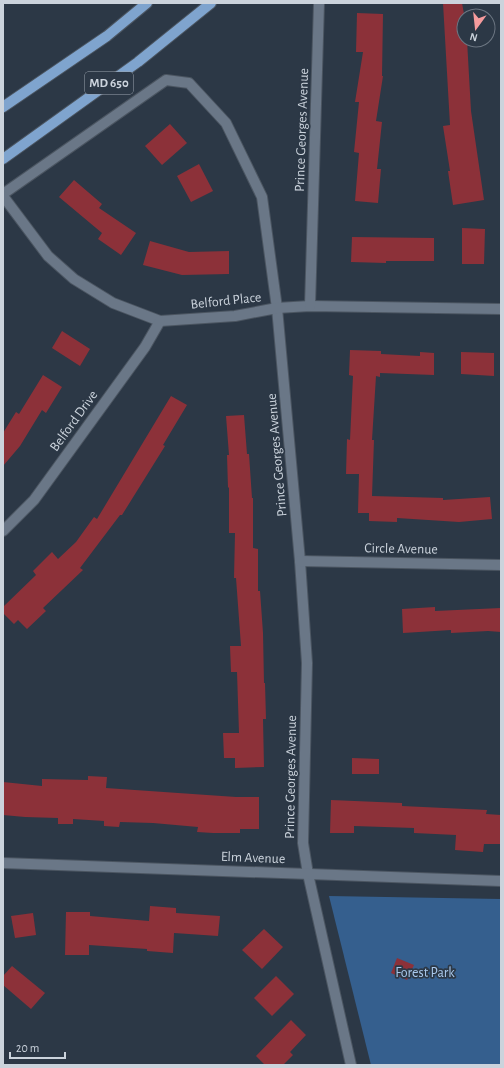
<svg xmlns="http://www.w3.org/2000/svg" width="504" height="1068" font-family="'Alegreya Sans',sans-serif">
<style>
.green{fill:#355f8e}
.building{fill:#8c3139}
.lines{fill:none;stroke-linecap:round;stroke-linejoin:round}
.minor-casing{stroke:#4b5561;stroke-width:12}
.major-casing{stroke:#4b5561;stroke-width:12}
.minor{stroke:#6a7787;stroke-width:10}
.major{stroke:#7fa4ce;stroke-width:10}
.labels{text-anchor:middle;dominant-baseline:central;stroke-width:3.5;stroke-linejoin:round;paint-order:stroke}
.shield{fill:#2c3846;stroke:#9ba4af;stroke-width:1}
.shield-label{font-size:13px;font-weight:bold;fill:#cbd3dc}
.street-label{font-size:14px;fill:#cbd3dc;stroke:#2c3846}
.park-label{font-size:14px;fill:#a9c9ed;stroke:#2c3846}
</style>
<rect width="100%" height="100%" fill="#2c3846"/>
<polygon class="green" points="329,896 501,899 501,1065 371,1065"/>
<g class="building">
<polygon points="443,3 462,3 464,14 464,40 467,40 471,111 484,200 453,205 448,171 450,171 443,126 450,125"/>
<polygon points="357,13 383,14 382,76 383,76 376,121 382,122 377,169 381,169 378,203 355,201 359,153 354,152 359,102 355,102 363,52 356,52"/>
<polygon points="170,124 187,143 162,165 145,146"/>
<polygon points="199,164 213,191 191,202 177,176"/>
<polygon points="74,180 102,204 99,208 136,233 121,255 98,239 102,233 59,197"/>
<polygon points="462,228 485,229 484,264 462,264"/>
<polygon points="352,237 434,238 434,261 386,261 386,263 351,262"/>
<polygon points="150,241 189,252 229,251 229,274 182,275 143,265"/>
<polygon points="62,331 90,349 80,366 52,348"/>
<polygon points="350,350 381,351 381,354 420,356 420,352 434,353 434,375 380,373 380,377 376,376 372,440 374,440 372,496 443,498 443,500 490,497 492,519 459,522 397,518 397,522 369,521 369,513 358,513 359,474 346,474 347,439 350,440 353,376 349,375"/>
<polygon points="461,352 494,353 494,376 461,374"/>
<polygon points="43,375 62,387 46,413 42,410 20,446 3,466 3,433 16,412 19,414"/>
<polygon points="171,396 187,405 163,445 165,446 122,515 120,515 80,568 83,570 43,608 46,611 27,629 18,620 14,624 3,613 3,607 36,575 33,571 52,552 58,559 76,542 94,517 97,519"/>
<polygon points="244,415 247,454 249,454 252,498 253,498 253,548 258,549 258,591 260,591 263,633 264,683 265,683 266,719 263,719 264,767 235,768 235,758 224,758 223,733 239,733 237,672 231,672 230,646 241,646 236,578 234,578 235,533 229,533 229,487 228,488 227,455 229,455 226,416"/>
<polygon points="435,607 435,611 501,608 501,632 488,631 451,633 451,630 403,633 402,609"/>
<polygon points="352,758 379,759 379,774 352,774"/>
<polygon points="88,776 107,777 106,788 236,797 259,797 259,829 240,829 240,833 213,833 197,832 198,827 153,823 120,822 119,827 104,826 104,821 73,819 73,824 58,824 58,818 25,817 3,815 3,782 42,786 42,779 88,780"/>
<polygon points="331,800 402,803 402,806 487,810 486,814 501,815 501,844 484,844 483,852 455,850 456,835 414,833 414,828 354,826 354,833 330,833"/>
<polygon points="150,906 176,908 176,913 220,916 218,936 174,933 173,953 147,951 147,949 89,945 89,955 65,955 66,912 90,912 90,916 149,921"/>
<polygon points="33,913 36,935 15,938 11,916"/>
<polygon points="264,929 283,947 262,969 242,950"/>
<polygon points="397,958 414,965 407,980 391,973"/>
<polygon points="12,966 45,993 31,1009 3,985 3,976"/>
<polygon points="276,976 294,994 272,1016 254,998"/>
<polygon points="291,1020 306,1035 290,1052 293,1055 283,1065 265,1065 256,1056"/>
</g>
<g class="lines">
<defs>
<g id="minor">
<polyline points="3,194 166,80 189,83 226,123 262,197 277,308 300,561 307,663 303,843 308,874 351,1065"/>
<polyline points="3,196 48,256 74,279 113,303 160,321 235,316 277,308 310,306 501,309"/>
<polyline points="310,306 319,3"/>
<polyline points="3,531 34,500 145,347 160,321"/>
<polyline points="300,561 501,565"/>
<polyline points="3,863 501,881"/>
</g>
<g id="major">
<polyline points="3,107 107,36 147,3"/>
<polyline points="3,159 138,62 211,3"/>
</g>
</defs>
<use href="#minor" class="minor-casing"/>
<use href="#major" class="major-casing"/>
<use href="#minor" class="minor"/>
<use href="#major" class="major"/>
</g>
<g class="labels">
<rect class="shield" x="85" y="72" width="48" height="22" rx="3"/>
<g class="shield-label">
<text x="109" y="83">MD 650</text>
</g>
<g class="street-label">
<text transform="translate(302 130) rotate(-88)">Prince Georges Avenue</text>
<text transform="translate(226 301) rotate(-6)">Belford Place</text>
<text transform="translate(74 421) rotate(-54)">Belford Drive</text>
<text transform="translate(277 455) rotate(-95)">Prince Georges Avenue</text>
<text transform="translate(401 549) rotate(1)">Circle Avenue</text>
<text transform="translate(291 777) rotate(-89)">Prince Georges Avenue</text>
<text transform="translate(253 858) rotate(2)">Elm Avenue</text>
</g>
<g class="park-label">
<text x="425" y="973">Forest Park</text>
</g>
</g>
<rect width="504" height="1068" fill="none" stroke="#cbd3dc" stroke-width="8"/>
<g transform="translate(476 28) rotate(195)"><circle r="19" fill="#2c3846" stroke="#6c7682"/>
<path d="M0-3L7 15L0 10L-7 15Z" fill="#f59b9d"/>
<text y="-6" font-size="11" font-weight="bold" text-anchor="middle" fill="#cbd3dc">N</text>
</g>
<path d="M10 1052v6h55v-6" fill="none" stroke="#cbd3dc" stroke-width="2"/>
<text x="16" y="1052" font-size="12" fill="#cbd3dc" stroke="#2c3846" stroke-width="3" paint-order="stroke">20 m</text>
</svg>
